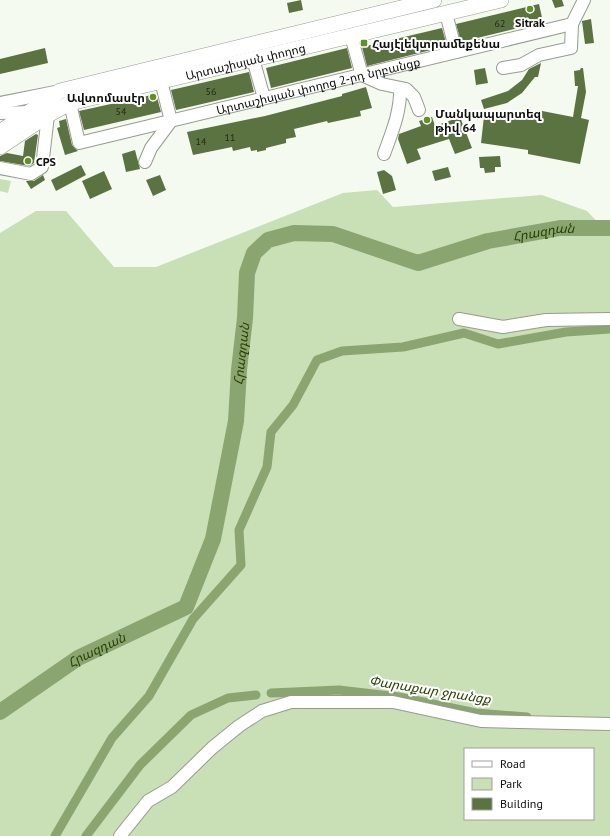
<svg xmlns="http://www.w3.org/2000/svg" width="610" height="836" font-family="'PT Sans','Noto Sans Armenian',sans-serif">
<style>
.green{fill:#c9dfb5;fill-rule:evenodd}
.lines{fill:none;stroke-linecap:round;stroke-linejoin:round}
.canal{stroke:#8aa570;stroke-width:9}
.river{stroke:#8aa570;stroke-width:16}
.building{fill:#5a7341}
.minor-casing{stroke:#969b92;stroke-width:14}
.major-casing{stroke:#969b92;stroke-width:16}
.minor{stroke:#fff;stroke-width:12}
.major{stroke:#fff;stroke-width:15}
.poi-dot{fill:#629024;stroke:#fff;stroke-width:1.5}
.labels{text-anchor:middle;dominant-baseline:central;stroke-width:4;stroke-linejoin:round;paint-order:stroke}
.number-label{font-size:10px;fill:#202819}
.poi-label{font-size:12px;font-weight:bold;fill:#0d0f0c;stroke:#fff;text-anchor:start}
.street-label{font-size:12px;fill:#0d0f0c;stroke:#fff}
.water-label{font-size:13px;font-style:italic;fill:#274004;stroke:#fff}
</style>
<rect width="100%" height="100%" fill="#f5faf1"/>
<g class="green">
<polygon points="0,179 11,181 8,193 0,191"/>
<path d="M377,190l16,17 149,-12 45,16 23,24v601h-610v-603l36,-22h30l48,56h42l187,-74zM465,749h128v70h-128z"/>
</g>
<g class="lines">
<g class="canal">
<polyline points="271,693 339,690 399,697 476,713 527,717"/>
<polyline points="55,836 112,738 149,696 193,619 241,565 239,530 267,467 271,432 293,405 317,360 342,351 403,347 464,333 498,344 566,332 610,329"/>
<polyline points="86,836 140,765 191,715 228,698 256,695"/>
</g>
<path class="river" id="s1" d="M0,712l78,-54 108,-51 27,-68 23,-118 3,-51 6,-52 2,-45 7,-20 14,-13 26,-7 39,1 85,29 70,-22 72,-13h50"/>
</g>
<g class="building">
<polygon points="301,0 303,10 289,13 287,3"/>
<polygon points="552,0 562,0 564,6 555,8"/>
<polygon points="539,4 543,22 461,42 456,24"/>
<polygon points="591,19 594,43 585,44 582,21"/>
<polygon points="442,28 447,46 367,66 362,47"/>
<polygon points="45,48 48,63 0,74 0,59"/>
<polygon points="347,48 352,68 271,88 266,68"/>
<polygon points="541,63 538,77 535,77 522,93 507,103 484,109 481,100 508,91 522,80 529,69"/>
<polygon points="485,68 488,83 476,85 474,70"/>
<polygon points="581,68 583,68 586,92 581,118 589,120 580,164 528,154 528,150 481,143 484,116 508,119 509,111 536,115 537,110 573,117 578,86 575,86 574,71 580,70"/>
<polygon points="249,72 254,92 176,110 171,90"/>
<polygon points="366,87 372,108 360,111 361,116 328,123 327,121 294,129 296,137 286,139 286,143 266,148 266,150 257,152 257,150 251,151 250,147 233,151 232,147 193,155 187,132 265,116 342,96 342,94"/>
<polygon points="156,94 161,112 84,130 79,111"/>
<polygon points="432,117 435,126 460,117 472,148 455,154 449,139 417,149 421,159 407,164 398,139 399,134 421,126 419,121"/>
<polygon points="66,119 72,145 78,151 65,155 57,128 60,127 59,121"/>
<polygon points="36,134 38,135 34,163 29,166 0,161 0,156 7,153 23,156 25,141"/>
<polygon points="135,150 140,169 126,172 122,154"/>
<polygon points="500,156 501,167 495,167 495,172 485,173 484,168 480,168 479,157"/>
<polygon points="81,165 86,175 56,191 51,180"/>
<polygon points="448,167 451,177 435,181 432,171"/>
<polygon points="384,170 392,176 396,190 383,194 377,172"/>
<polygon points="104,171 112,189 90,199 82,181"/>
<polygon points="43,175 45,180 31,189 26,181 34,181"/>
<polygon points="160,175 166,190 153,196 146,180"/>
</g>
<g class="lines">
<defs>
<g id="minor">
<polyline points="446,13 456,52"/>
<polyline points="351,36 362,75 382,84 406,89 414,97 419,110"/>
<polyline points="253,59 264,98"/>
<polyline points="503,68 521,65 539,55 571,48 572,24"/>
<polyline points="0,103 55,92"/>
<path id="s2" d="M70,103l9,40 493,-119 12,-24"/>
<polyline points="0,113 30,112 48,115 42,167 31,174 0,168"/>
<path d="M384,154c8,-22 17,-43 16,-66"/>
<polyline points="145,162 151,148 171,121 161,81"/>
<polyline points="459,319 503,327 546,320 610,319"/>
<polyline points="120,836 148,801 172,787 212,748 239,726 262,711 291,702 393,702 481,721 610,724"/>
</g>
<g id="major">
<polyline points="0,132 60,91 434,0"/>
<path id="s3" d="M0,147l48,-32 22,-12 431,-103"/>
</g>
</defs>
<use href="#minor" class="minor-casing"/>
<use href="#major" class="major-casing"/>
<use href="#minor" class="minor"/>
<use href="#major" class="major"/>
</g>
<g class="poi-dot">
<circle cx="530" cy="9" r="4"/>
<rect x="360" y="39" width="8" height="8" rx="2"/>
<circle cx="153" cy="97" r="4"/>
<circle cx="427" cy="120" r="4"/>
<circle cx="28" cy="161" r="4"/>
</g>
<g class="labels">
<g class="number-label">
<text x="500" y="23">62</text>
<text x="211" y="91">56</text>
<text x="121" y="111">54</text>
<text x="230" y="137">11</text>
<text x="201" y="141">14</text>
</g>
<g class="poi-label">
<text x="530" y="22" text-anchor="middle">Sitrak</text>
<text x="372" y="43">Հայէլեկտրամեքենա</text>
<text x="145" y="97" text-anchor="end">Ավտոմասէր</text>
<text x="435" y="113">Մանկապարտեզ<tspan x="435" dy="14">թիվ 64</tspan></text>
<text x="36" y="161">CPS</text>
</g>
<g class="street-label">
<text stroke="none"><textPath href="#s3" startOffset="263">Արտաշիսյան փողոց</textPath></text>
<text stroke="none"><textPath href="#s2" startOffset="287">Արտաշիսյան փողոց 2-րդ նրբանցք</textPath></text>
</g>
<g class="water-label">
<text stroke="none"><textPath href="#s1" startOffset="882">Հրազդան</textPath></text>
<text stroke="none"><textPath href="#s1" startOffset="475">Հրազդան</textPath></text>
<text stroke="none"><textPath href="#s1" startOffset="115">Հրազդան</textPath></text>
<text transform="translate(430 690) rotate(9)">Փարաքար ջրանցք</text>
</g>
</g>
<rect x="464" y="748" width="130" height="72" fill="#ffffff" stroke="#9e9f9e"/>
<rect x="472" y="761" width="20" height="6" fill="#ffffff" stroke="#9e9f9e"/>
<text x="500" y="768" font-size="12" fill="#0d0f0c">Road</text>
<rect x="472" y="778" width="20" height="12" fill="#c9dfb5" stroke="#9e9f9e"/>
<text x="500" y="788" font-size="12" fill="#0d0f0c">Park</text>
<rect x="472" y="798" width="20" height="12" fill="#5a7341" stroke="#9e9f9e"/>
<text x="500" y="808" font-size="12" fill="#0d0f0c">Building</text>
</svg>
